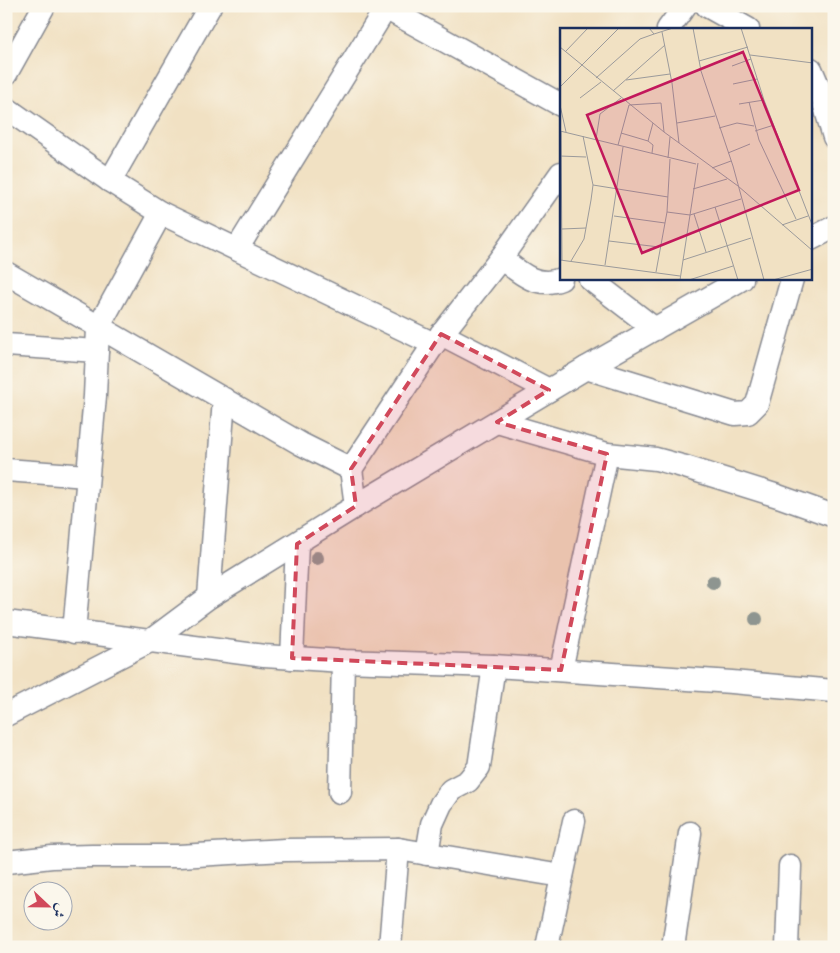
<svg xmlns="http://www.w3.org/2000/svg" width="840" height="953" font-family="'Sorts Mill Goudy',Amiri,serif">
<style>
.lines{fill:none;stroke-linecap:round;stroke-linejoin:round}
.street-casing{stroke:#868890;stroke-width:25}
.street{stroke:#fff;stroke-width:22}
.tree{fill:#8e9590}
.marked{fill:#d1495b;fill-opacity:0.2;stroke:#d1495b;stroke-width:4;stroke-dasharray:10 6;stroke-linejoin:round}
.inset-road{fill:none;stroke:#9b9a9b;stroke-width:1}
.view{fill:#c2185b;fill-opacity:0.15;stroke:#c2185b;stroke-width:2.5}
.inset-edge{fill:none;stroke:#1b2f5e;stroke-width:2.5}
</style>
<rect width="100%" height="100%" fill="#fbf7ec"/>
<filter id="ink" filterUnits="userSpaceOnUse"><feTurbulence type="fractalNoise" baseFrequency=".02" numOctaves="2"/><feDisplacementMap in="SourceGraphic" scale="10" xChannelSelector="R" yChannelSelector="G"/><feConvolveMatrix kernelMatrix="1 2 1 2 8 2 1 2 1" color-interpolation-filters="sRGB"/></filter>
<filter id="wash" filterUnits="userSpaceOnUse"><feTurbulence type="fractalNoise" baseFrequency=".0096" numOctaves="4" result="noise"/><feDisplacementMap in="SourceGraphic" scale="20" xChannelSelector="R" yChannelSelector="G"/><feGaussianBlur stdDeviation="1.12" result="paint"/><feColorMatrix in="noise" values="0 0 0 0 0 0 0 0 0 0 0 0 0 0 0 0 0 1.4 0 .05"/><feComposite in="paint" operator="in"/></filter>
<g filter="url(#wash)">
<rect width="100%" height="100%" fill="#f1e1c3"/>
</g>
<g filter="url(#ink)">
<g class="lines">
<defs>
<g id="street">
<polyline points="382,6 561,105"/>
<polyline points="707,6 748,29"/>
<polyline points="668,29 685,6"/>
<polyline points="811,69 820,90 834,137"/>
<polyline points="6,74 44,6"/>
<polyline points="6,108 110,181 161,213 434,344"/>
<polyline points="110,181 210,6"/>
<polyline points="811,239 834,227"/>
<polyline points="237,249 387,6"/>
<path d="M501,258c18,14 35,31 60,21"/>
<polyline points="6,273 301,444 351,469 356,506"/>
<polyline points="590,279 655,329"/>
<polyline points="441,334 549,390"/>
<polyline points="6,345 97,351"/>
<polyline points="586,368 735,414 748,413 757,404 792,279"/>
<polyline points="497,422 607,454 656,459 682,466 778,496 834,516"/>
<polyline points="351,469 434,344 501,258 561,173"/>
<polyline points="6,470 87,476"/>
<polyline points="209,597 224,399"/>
<polyline points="6,622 264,656 343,661 494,666 732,682 834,691"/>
<polyline points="74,632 95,396 98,328 161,213"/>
<polyline points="292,658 297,544"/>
<polyline points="561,670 607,454"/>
<polyline points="6,715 150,641 209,597 356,506 586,368 742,279"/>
<polyline points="340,792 343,661"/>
<polyline points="427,854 432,824 441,804 451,790 468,781 479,767 494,666"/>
<polyline points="6,862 52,857 92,856 179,856 285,850 398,849 562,876"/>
<polyline points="390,947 398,849"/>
<polyline points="547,947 574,821"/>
<polyline points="673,947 690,833"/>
<polyline points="787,947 790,866"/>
</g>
</defs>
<use href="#street" class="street-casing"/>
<use href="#street" class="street"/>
</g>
<g class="tree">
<circle cx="317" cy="558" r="7"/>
<circle cx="713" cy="582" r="7"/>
<circle cx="756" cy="619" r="7"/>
</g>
</g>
<path class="marked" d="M441,334l108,56 -52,32 110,32 -46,216 -269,-12 5,-114 59,-38 -5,-37z"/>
<g transform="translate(560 28)">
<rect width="252" height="252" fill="#f1e1c3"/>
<path class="inset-road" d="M89,0l5,6 19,-6M133,0l8,43 32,95 31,114M181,0l23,72 49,127M102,4l10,51 7,60M0,19l104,85 74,54 75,65M6,23l22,-23M190,27l63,8M139,33l49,-14M172,38l19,-7M36,50l44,-39 14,-5M66,52l44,-6M173,56l24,-5M0,59l59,-59M53,63l52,-46M20,70l21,-16M189,74l10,38 37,79M179,76l25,-4M0,77l6,27M117,95l38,-7M159,100l18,-5 17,3M0,103l136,33M1,103l1,129M195,103l19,-6M61,105l27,8M36,111l4,-25 21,-16M58,117l11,-40 32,-2 3,29M92,125l1,-8 -5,-4 5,-18M168,125l22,-9M0,128l26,1M108,130l2,-21M152,140l19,-7M33,157l75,12M133,161l34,-10M155,179l23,73M107,184l23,3 51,-16M134,186l12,38M54,188l51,7M222,197l26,-9M2,201l24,-1M49,213l50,6M0,232l120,16M123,232l68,-22M11,233l13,-22 7,-39 2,-15 -10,-49M45,237l18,-118M96,244l11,-60 3,-53M120,252l18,-117M129,252l44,-14M213,252l40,-11"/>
<path class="view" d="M183,24l56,138 -157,63 -55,-138z"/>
<rect width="252" height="252" class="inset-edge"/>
</g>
<rect width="840" height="953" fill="none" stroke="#fbf7ec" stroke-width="25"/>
<g transform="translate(48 906) rotate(112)"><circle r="24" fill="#fbf7ec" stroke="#a1a7b3"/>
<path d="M0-4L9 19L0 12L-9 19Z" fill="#d1495b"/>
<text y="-8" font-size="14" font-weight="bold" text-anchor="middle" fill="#1b2f5e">ش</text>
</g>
</svg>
